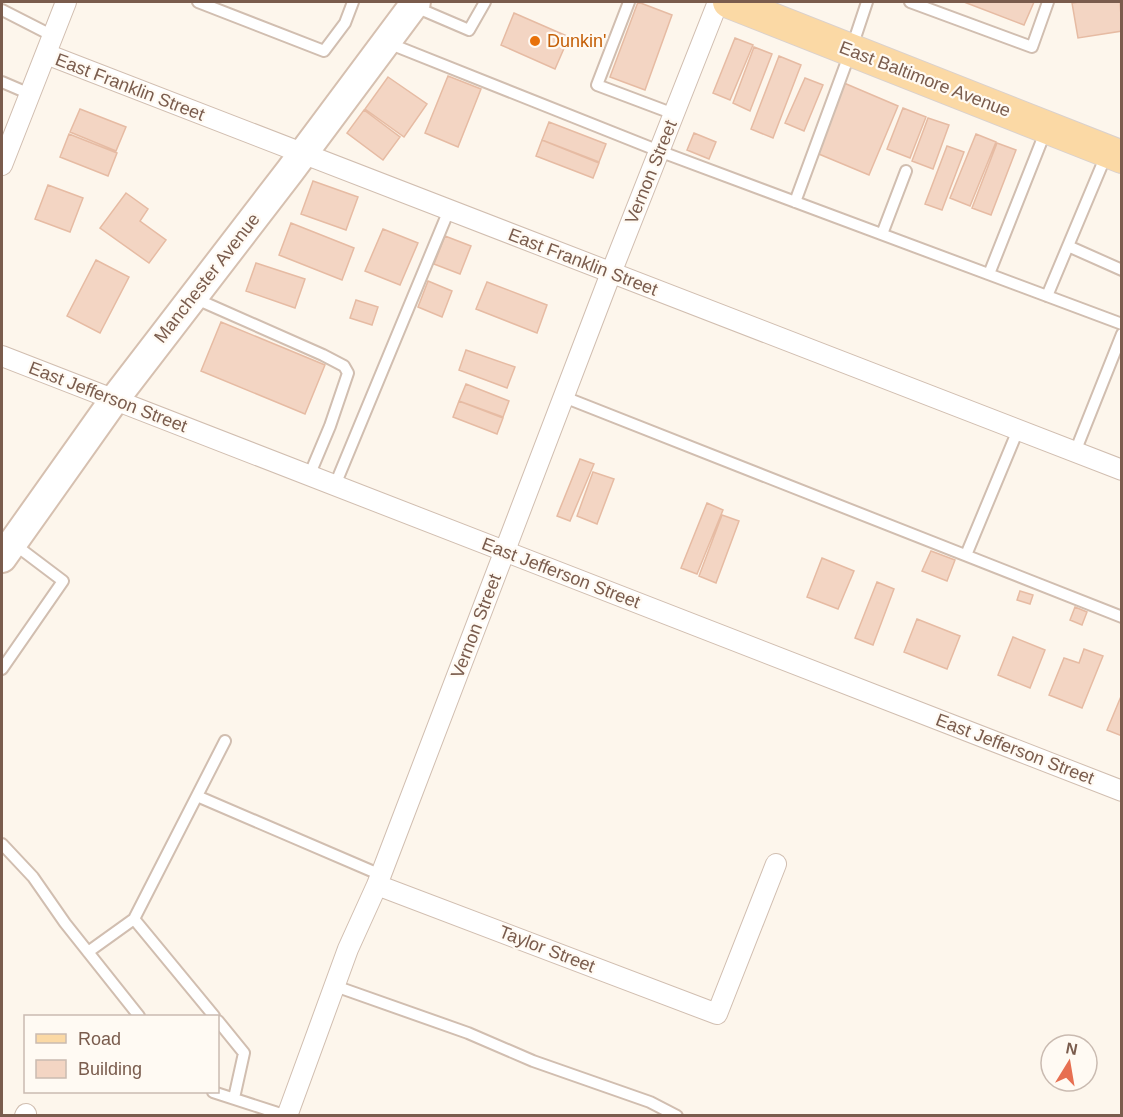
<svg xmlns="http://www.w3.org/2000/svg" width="1123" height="1117" font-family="Helvetica,sans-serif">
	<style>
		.building { fill: #f3d5c3; stroke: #e6bba3; stroke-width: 1.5 }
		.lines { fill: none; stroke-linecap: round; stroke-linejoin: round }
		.lane-casing { stroke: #d1beb0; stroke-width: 14 }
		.street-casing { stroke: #d1beb0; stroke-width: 22 }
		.secondary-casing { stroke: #d6c0b0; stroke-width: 32 }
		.primary-casing { stroke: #dad1cd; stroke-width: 34 }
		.lane { stroke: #fff; stroke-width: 10 }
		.street { stroke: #fff; stroke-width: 20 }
		.secondary { stroke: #fff; stroke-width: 28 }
		.primary { stroke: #fbd9a5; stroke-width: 32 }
		.food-dot { fill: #e8710a; stroke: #fffaf3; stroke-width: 2 }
		.labels { text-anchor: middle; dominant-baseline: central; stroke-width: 4.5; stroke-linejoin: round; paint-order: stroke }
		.food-label { font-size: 18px; fill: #c56008; stroke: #fffaf3; text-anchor: start }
		.street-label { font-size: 18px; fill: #7a5c4d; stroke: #fffaf3 }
	</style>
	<rect width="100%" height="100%" fill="#fdf6ec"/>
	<path class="building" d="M638,2L672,15L645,90L610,77Z
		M964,2H1034L1024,25Z
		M1079,2H1120L1122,31L1078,38L1072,3Z
		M514,13L569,37L555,69L501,45Z
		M735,38L753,45L730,100L713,93Z
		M754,47L772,54L750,111L733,103Z
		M779,56L801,65L773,138L751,129Z
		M448,76L481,89L458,147L425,133Z
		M388,77L427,104L404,137L365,109Z
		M805,78L823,85L804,131L785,123Z
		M844,83L898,106L869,175L814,152Z
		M903,108L926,117L910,158L887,149Z
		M80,109L126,127L116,151L70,132Z
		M364,110L400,137L383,160L347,133Z
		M928,118L949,125L933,169L912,161Z
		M549,122L606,144L599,162L542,140Z
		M694,133L716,142L709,159L687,150Z
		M69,134L117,153L108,176L60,157Z
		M976,134L996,142L970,206L950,198Z
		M542,140L599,163L593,178L536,156Z
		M997,143L1016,150L991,215L972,208Z
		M947,146L964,152L942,210L925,204Z
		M313,181L358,197L346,230L301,214Z
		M48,185L83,198L70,232L35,219Z
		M126,193L148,209L140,221L166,240L149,263L100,228Z
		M291,223L354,248L342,280L279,255Z
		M383,229L418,243L400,285L365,271Z
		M445,236L471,246L460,274L434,264Z
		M96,260L129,277L100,333L67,316Z
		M256,263L305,279L295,308L246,291Z
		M428,281L452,291L442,317L418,307Z
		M487,282L547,305L537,333L476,309Z
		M356,300L378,307L372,325L350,318Z
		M221,322L325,365L305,414L201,371Z
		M466,350L515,367L507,388L459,370Z
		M466,384L509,401L503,417L459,401Z
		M459,401L503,418L497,434L453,417Z
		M580,459L594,464L570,521L557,516Z
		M593,472L614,479L597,524L577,516Z
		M707,503L723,510L697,574L681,568Z
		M722,515L739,521L716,583L699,576Z
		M931,551L955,560L947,581L922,571Z
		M822,558L854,571L838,609L807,597Z
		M877,582L894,589L873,645L855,638Z
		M1020,591L1033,595L1030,604L1017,600Z
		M1075,607L1087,612L1082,625L1070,620Z
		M917,619L960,636L947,669L904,652Z
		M1013,637L1045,650L1030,688L998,675Z
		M1084,649L1103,656L1082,708L1049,695L1064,658L1079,663Z
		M1122,694V736L1107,730Z"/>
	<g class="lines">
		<g class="lane-casing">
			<path id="lane" d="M198,2L324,51L345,23L353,2
				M629,2L597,85L674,114
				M910,2L1032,47L1048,2
				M413,6L469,30L485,2
				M2,10L53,36
				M388,43L659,151L1122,324
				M2,82L30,94
				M795,202L851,50L867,2
				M882,234L906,171
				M1068,246L1122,270
				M989,274L1046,130
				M1047,296L1107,153
				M194,298L323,355L344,366L348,373L330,426L309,476
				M564,397L1122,617
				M1075,452L1122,334
				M335,485L449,210
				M966,555L1018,430
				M2,669L63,581L14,544
				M197,796L381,875
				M2,844L33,877L65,923L139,1016
				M88,952L134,919
				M335,986L468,1033L533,1061L650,1102L677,1116
				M214,1016L134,919L225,741
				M218,1021L244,1053L234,1098
				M213,1092L287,1116"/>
		</g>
		<g class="street-casing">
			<path id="street" d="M46,54L1122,470
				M2,165L66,2
				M2,356L1122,791
				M377,885L717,1014L776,864
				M25,1116L26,1114
				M287,1116L348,949L377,885L611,273L718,2"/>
		</g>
		<g class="secondary-casing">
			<path id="secondary" d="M2,558L114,400L290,171L416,2"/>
		</g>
		<g class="primary-casing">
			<path id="primary" d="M729,2L1122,157"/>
		</g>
		<use href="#lane" class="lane"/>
		<use href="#street" class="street"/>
		<use href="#secondary" class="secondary"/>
		<use href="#primary" class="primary"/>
	</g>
	<circle class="food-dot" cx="535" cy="41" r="6"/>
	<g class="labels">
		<g class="food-label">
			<text x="547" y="41">Dunkin'</text>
		</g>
		<g class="street-label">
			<text transform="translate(925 79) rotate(21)">East Baltimore Avenue</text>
			<text transform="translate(130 87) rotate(21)">East Franklin Street</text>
			<text transform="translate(651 172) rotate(-68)">Vernon Street</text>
			<text transform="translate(583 262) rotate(21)">East Franklin Street</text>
			<text transform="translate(207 278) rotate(-52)">Manchester Avenue</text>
			<text transform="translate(108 397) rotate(21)">East Jefferson Street</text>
			<text transform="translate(561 573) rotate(21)">East Jefferson Street</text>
			<text transform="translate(476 626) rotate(-69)">Vernon Street</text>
			<text transform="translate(1015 749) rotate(21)">East Jefferson Street</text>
			<text transform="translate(547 949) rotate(21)">Taylor Street</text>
		</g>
	</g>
	<rect width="1123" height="1117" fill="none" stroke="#7a5c4d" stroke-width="6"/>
	<rect x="24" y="1015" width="195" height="78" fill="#fffaf3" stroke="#cabbb1" stroke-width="1.5"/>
	<rect x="36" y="1034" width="30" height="9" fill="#fbd9a5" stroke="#cabbb1" stroke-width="1.5"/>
	<text x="78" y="1045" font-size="18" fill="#7a5c4d">Road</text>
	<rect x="36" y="1060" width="30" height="18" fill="#f3d5c3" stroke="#cabbb1" stroke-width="1.5"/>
	<text x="78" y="1075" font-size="18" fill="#7a5c4d">Building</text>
	<g transform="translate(1069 1063) rotate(11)"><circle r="28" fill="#fffaf3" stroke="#cabbb1" stroke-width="1.5"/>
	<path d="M0-4.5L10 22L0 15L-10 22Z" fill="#e76f51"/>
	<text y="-9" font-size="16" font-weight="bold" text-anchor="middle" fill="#7a5c4d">N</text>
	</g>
</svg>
